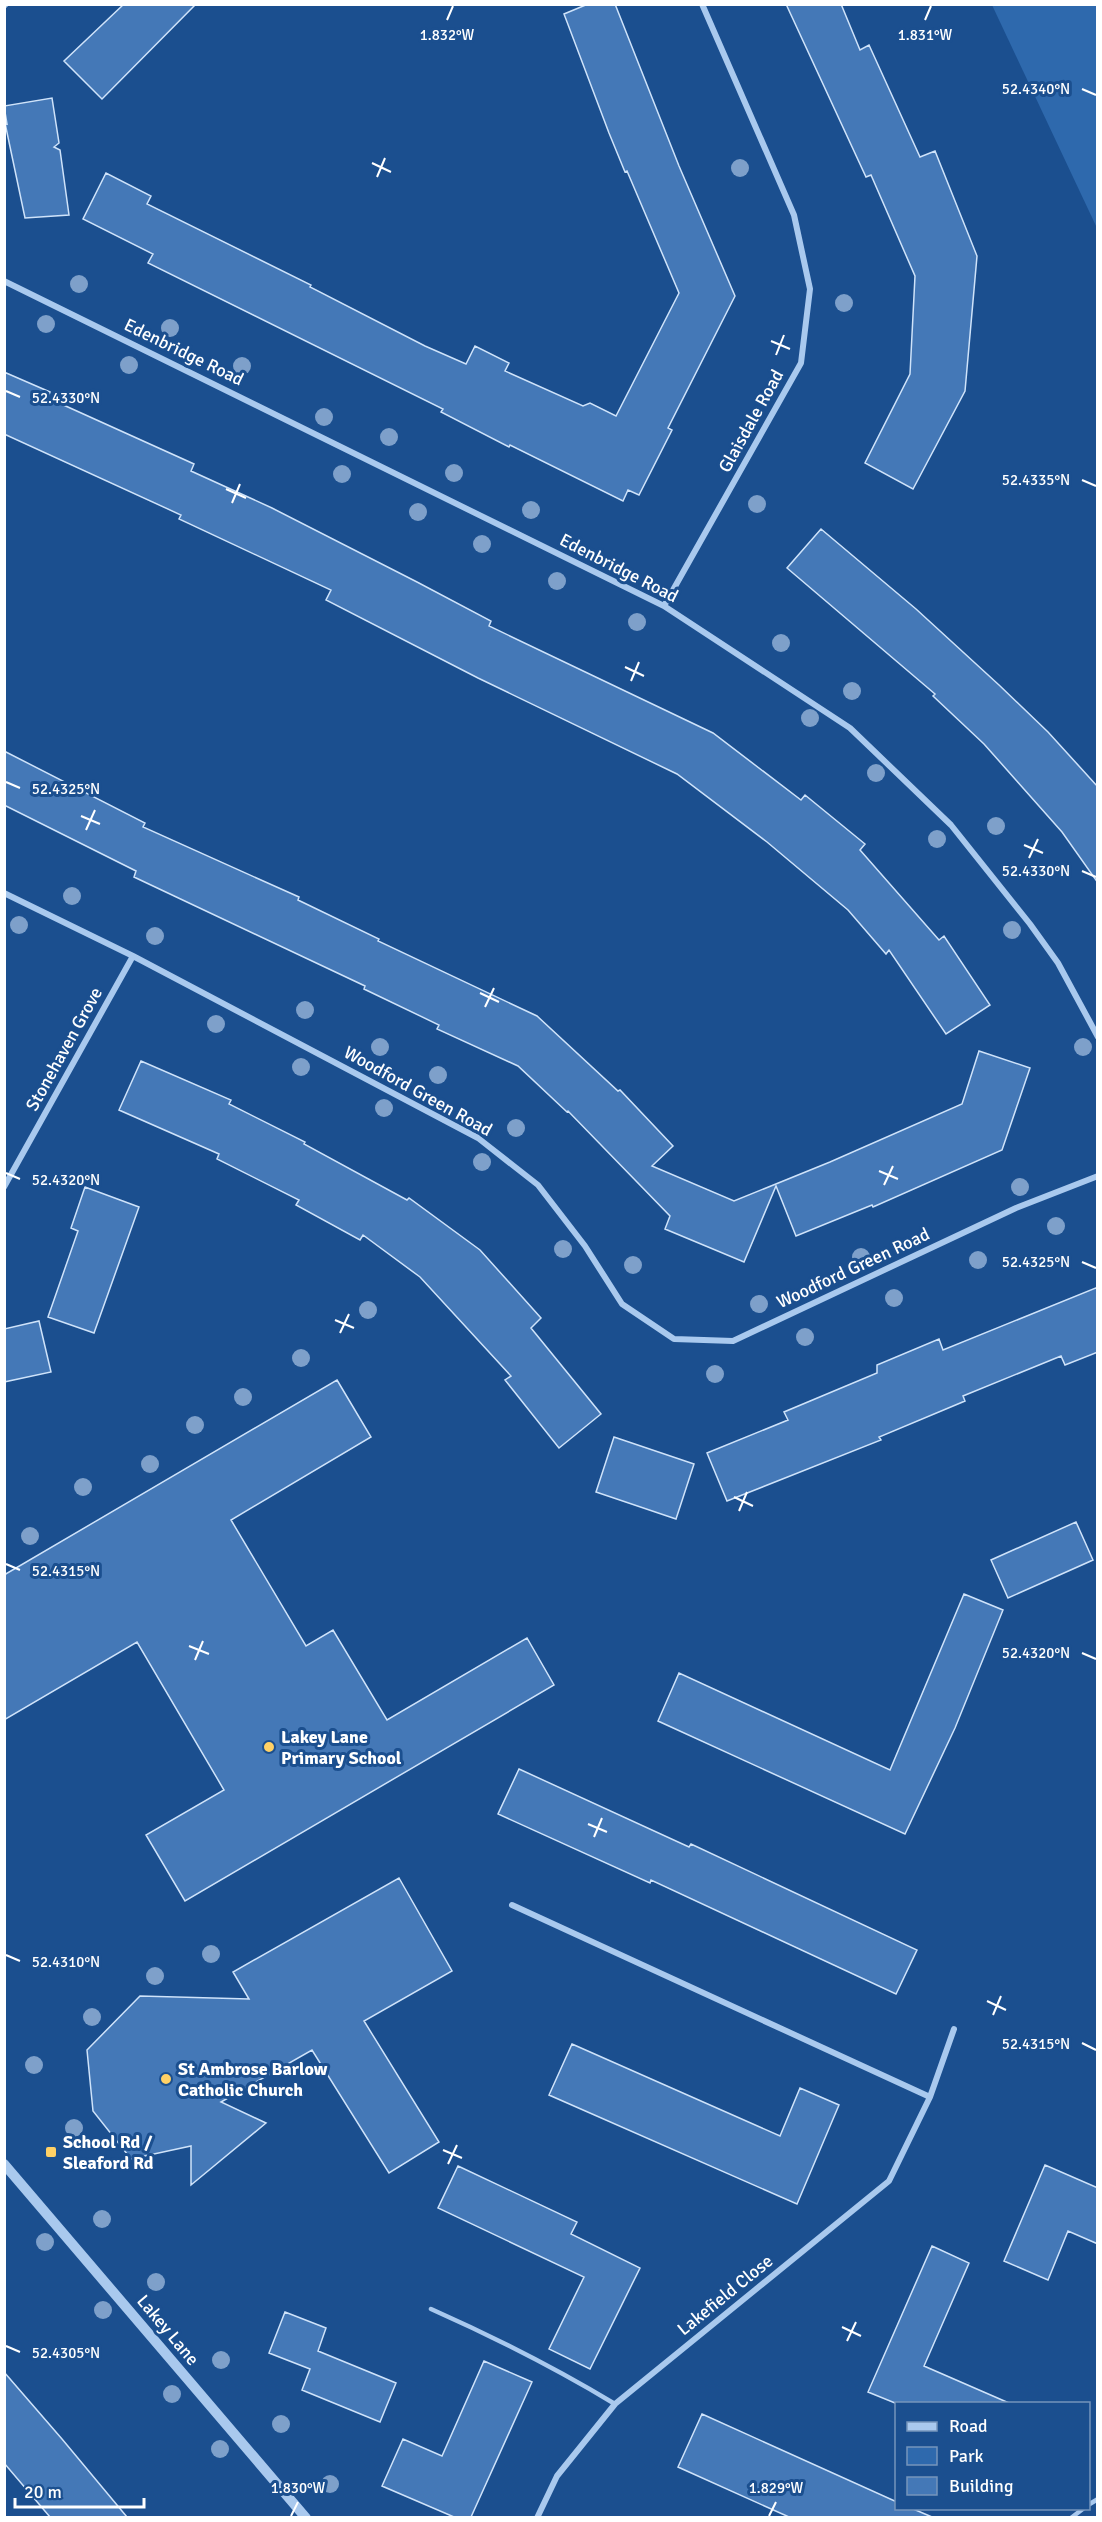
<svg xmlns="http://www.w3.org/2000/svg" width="1102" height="2522" font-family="Signika,sans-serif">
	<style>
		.green { fill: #2e69ad }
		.building { fill: #4478b7; stroke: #cfe3fa; stroke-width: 1.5 }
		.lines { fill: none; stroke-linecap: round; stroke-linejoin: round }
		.service { stroke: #a9c9ee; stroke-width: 4.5 }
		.minor { stroke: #a9c9ee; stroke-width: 6 }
		.tertiary { stroke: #a9c9ee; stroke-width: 10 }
		.tree { fill: #7ea0ca }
		.ticks { fill: none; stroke: #fff; stroke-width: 2 }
		.poi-dot { fill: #ffd166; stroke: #1b4f8f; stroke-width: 2 }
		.labels { text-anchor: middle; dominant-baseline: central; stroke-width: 6; stroke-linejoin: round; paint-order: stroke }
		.street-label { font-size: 18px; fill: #fff; stroke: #1b4f8f }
		.poi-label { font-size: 18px; font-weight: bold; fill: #fff; stroke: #1b4f8f; text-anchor: start }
		.ticks-label { font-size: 15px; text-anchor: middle; fill: #fff; stroke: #1b4f8f; stroke-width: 6; stroke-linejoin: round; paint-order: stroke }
	</style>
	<rect width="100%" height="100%" fill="#1b4f8f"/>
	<path class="green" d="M992,5H1097V228Z"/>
	<path class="building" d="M124,4H196L102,99L64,61Z
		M588,4H615L679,166L735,296L668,428L672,430L639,495L628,490L623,501L510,445L509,447L441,412L443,409L148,263L153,254L83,219L106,173L151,196L147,204L311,285L310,287L425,346L466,364L475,346L509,363L505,371L583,406L590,403L616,416L679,293L627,171L625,172L609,133L564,14Z
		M786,4H841L860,50L869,45L920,157L935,151L977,256L965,391L913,489L865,463L910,374L915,276L871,175L866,177Z
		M52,98L59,143L54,147L60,150L69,215L25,218L5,123L7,124L4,106Z
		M4,372L50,392L48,398L194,464L191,471L272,508L417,582L491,621L489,626L713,733L801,800L805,795L865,844L860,850L939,940L944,936L990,1005L946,1034L889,950L886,954L848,910L767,842L677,774L478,678L326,600L331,590L179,519L181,515L4,434Z
		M821,529L916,609L999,685L1048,732L1098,787V883L1062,832L984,744L933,696L935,694L787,568Z
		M4,751L145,823L143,827L299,897L298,900L379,939L378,941L537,1016L618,1091L620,1090L673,1146L652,1166L734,1201L830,1162L962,1104L979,1051L1030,1068L1002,1150L873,1207L872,1205L796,1236L776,1186L744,1262L665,1229L670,1216L568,1111L567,1112L518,1066L437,1029L439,1025L364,989L365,986L134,877L136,871L4,805Z
		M141,1061L231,1100L229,1104L305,1142L304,1144L407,1200L409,1198L480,1250L541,1318L531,1328L601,1414L559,1448L505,1380L511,1376L420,1277L363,1235L360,1240L296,1205L299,1200L217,1159L219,1154L119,1110Z
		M85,1187L139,1207L94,1333L48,1317L78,1231L71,1228Z
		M1098,1287V1352L1065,1365L1061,1356L963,1396L965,1401L879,1437L881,1440L727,1501L707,1453L788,1420L784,1412L877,1373V1365L939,1339L943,1350Z
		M39,1321L51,1372L4,1382V1329Z
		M337,1380L371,1437L231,1520L306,1646L333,1630L387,1720L527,1638L554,1685L185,1901L146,1835L224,1790L137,1642L4,1720V1575Z
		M614,1437L694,1464L676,1519L596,1492Z
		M1076,1522L1093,1560L1008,1598L991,1560Z
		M964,1594L1003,1610L955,1728L905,1834L658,1721L679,1673L890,1770Z
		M519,1769L689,1847L691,1844L917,1950L896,1994L651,1880L650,1883L498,1814Z
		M399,1878L452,1971L364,2021L439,2142L389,2173L312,2050L221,2102L266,2123L191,2185V2146L131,2159L93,2111L87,2050L140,1996L249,1999L233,1972Z
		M572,2044L780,2136L800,2088L839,2105L797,2204L549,2095Z
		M1045,2165L1098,2188V2244L1068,2231L1048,2280L1004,2261Z
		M458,2166L577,2222L571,2234L640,2268L590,2369L549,2349L584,2277L438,2208Z
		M932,2246L969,2263L924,2366L1009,2403H895L868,2392Z
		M285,2312L326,2328L318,2351L396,2383L380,2422L302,2390L310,2369L269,2353Z
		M484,2361L532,2382L471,2517H454L382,2486L403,2439L442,2456Z
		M4,2372L62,2439L127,2517H50L4,2463Z
		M702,2414L897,2502V2508H911L932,2517H789L678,2467Z"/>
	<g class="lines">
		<path class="service" d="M431,2309C494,2337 555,2368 615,2404
			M1088,2505L1098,2499
			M1071,2518L1084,2508"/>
		<path class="minor" d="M4,6L6,4
			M4,281L664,606L850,728L951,825L1030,924L1058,963L1098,1037
			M664,606L801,363L810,289L794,215L702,4
			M4,893L133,956L478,1138L538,1185L585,1246L622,1304L674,1339L733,1341L1016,1208L1098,1176
			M4,1187L133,956
			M512,1905L930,2097
			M537,2518L557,2476L615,2404L889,2181L930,2097L954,2029"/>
		<path class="tertiary" d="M4,2164L306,2518"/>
	</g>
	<g class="tree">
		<circle cx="740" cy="168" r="9"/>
		<circle cx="79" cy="284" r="9"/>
		<circle cx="844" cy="303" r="9"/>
		<circle cx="46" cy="324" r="9"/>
		<circle cx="170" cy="328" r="9"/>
		<circle cx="129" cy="365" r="9"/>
		<circle cx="242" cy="366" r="9"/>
		<circle cx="324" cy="417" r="9"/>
		<circle cx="389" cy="437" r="9"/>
		<circle cx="454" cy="473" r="9"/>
		<circle cx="342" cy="474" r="9"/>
		<circle cx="757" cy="504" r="9"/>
		<circle cx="531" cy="510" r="9"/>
		<circle cx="418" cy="512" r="9"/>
		<circle cx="482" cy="544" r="9"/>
		<circle cx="557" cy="581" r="9"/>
		<circle cx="637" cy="622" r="9"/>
		<circle cx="781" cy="643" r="9"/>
		<circle cx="852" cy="691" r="9"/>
		<circle cx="810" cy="718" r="9"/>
		<circle cx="876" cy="773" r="9"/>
		<circle cx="996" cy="826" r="9"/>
		<circle cx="937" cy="839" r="9"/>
		<circle cx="72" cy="896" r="9"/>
		<circle cx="19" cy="925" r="9"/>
		<circle cx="1012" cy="930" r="9"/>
		<circle cx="155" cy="936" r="9"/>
		<circle cx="305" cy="1010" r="9"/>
		<circle cx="216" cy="1024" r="9"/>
		<circle cx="380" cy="1047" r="9"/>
		<circle cx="1083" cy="1047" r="9"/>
		<circle cx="301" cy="1067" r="9"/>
		<circle cx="438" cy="1075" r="9"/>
		<circle cx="384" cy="1108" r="9"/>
		<circle cx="516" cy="1128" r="9"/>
		<circle cx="482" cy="1162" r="9"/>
		<circle cx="1020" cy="1187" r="9"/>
		<circle cx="1056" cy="1226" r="9"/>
		<circle cx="563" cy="1249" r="9"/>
		<circle cx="861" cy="1257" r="9"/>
		<circle cx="978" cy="1260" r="9"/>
		<circle cx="633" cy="1265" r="9"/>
		<circle cx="894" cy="1298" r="9"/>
		<circle cx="759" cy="1304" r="9"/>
		<circle cx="368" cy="1310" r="9"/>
		<circle cx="805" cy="1337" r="9"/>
		<circle cx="301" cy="1358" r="9"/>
		<circle cx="715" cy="1374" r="9"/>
		<circle cx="243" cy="1397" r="9"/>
		<circle cx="195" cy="1425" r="9"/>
		<circle cx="150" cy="1464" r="9"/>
		<circle cx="83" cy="1487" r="9"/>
		<circle cx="30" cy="1536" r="9"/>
		<circle cx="211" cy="1954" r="9"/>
		<circle cx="155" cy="1976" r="9"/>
		<circle cx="92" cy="2017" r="9"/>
		<circle cx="34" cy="2065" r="9"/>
		<circle cx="74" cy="2128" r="9"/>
		<circle cx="102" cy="2219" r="9"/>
		<circle cx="45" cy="2242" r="9"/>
		<circle cx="156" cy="2282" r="9"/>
		<circle cx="103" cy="2310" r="9"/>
		<circle cx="221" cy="2360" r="9"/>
		<circle cx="172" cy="2394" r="9"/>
		<circle cx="281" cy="2424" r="9"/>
		<circle cx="220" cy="2449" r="9"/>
		<circle cx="330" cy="2484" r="9"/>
	</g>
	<path class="ticks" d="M447,20L453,6M925,20L931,6M1082,89L1096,95M372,163L391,172M377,177L385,158M771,341L790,349M776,355L784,335M6,391L20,397M1082,480L1096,486M226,489L246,498M232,503L240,484M625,667L644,676M631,681L639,662M6,782L20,788M81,816L100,824M86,830L95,810M1024,845L1043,853M1029,858L1038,839M1082,871L1096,877M480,993L499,1002M485,1007L494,988M879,1171L898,1179M6,1173L20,1179M884,1185L893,1166M1082,1262L1096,1268M335,1320L354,1328M340,1333L349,1314M734,1497L753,1506M739,1511L747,1492M6,1564L20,1570M189,1646L209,1654M1082,1653L1096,1659M195,1660L203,1641M588,1824L607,1832M594,1837L602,1818M6,1955L20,1961M987,2001L1006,2010M993,2015L1001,1996M1082,2043L1096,2050M443,2150L462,2158M448,2164L457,2145M842,2327L861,2336M847,2341L856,2322M6,2346L20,2352M291,2516L298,2502M769,2516L776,2502"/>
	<g class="poi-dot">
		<circle cx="269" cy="1747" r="6"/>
		<circle cx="166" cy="2079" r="6"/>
		<rect x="45" y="2146" width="12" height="12" rx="3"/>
	</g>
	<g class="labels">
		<g class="street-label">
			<text transform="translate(184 352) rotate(26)">Edenbridge Road</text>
			<text transform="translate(751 421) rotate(-61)">Glaisdale Road</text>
			<text transform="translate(619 568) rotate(27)">Edenbridge Road</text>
			<text transform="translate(64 1049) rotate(-61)">Stonehaven Grove</text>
			<text transform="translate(418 1091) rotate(29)">Woodford Green Road</text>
			<text transform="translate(853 1268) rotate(-25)">Woodford Green Road</text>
			<text transform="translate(725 2295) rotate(-39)">Lakefield Close</text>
			<text transform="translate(168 2330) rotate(50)">Lakey Lane</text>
		</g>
		<g class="poi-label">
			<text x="281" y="1737">Lakey Lane<tspan x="281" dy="21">Primary School</tspan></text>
			<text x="178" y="2069">St Ambrose Barlow<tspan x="178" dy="21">Catholic Church</tspan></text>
			<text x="63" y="2142">School Rd /<tspan x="63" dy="21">Sleaford Rd</tspan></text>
		</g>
	</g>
	<g class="ticks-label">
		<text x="447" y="40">1.832°W</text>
		<text x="925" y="40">1.831°W</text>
		<text x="1036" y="94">52.4340°N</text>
		<text x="66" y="403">52.4330°N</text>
		<text x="1036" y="485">52.4335°N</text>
		<text x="66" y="794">52.4325°N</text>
		<text x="1036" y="876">52.4330°N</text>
		<text x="66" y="1185">52.4320°N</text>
		<text x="1036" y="1267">52.4325°N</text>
		<text x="66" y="1576">52.4315°N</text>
		<text x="1036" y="1658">52.4320°N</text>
		<text x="66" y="1967">52.4310°N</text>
		<text x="1036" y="2049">52.4315°N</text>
		<text x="66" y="2358">52.4305°N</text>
		<text x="298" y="2493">1.830°W</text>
		<text x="776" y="2493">1.829°W</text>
	</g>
	<rect width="1102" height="2522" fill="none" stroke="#ffffff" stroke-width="12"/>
	<rect x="895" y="2402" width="195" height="108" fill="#1b4f8f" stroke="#7695bc" stroke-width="1.5"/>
	<rect x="907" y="2422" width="30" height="9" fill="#a9c9ee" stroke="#7695bc" stroke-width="1.5"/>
	<text x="949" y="2432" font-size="18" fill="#ffffff">Road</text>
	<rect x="907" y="2447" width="30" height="18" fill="#2e69ad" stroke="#7695bc" stroke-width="1.5"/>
	<text x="949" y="2462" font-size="18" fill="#ffffff">Park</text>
	<rect x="907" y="2477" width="30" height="18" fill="#4478b7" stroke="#7695bc" stroke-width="1.5"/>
	<text x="949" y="2492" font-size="18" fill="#ffffff">Building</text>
	<path d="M15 2498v9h129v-9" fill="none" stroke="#ffffff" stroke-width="3"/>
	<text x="24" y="2498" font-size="18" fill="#ffffff" stroke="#1b4f8f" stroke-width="4.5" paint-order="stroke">20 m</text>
</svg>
